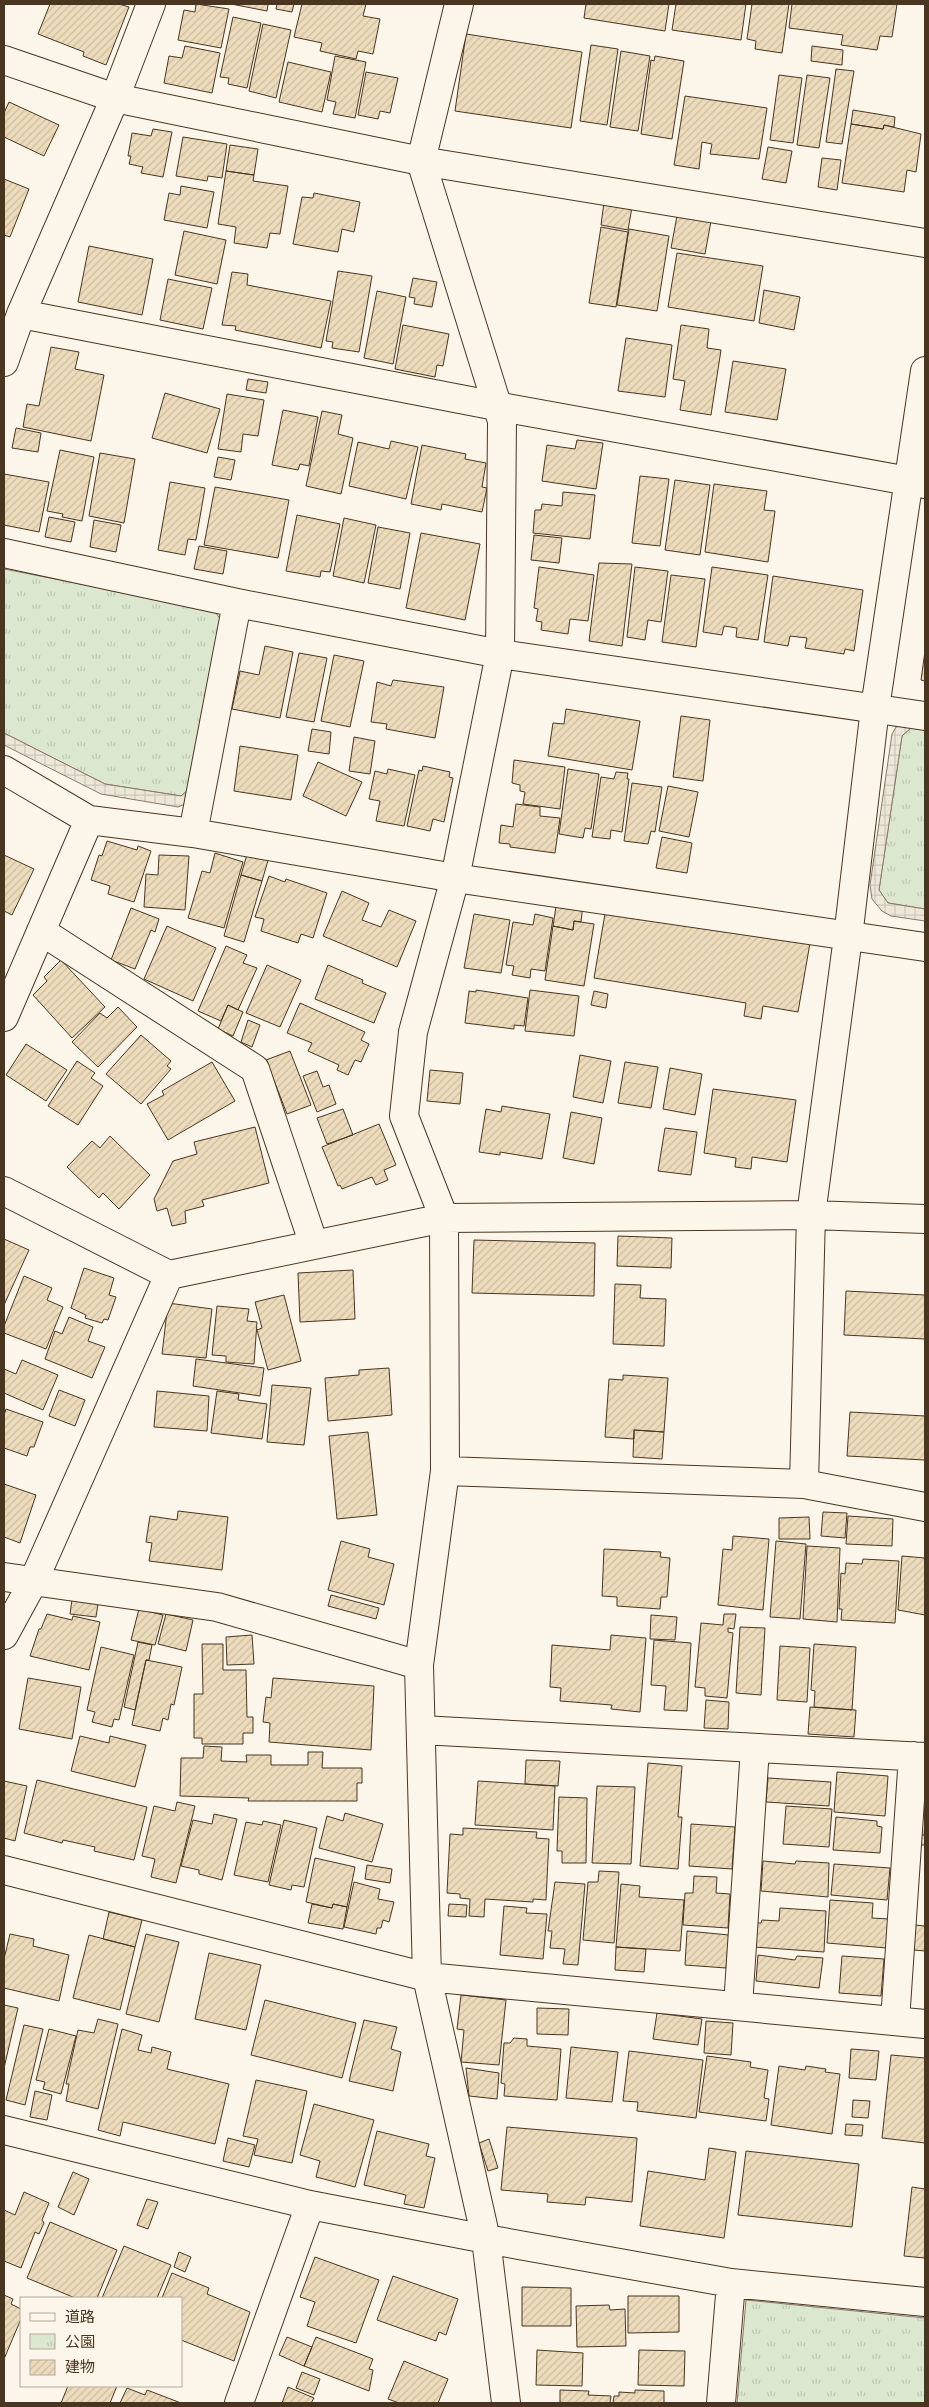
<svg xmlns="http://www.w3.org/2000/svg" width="929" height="2407" font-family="Mulish,'Noto Sans JP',sans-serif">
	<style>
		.park { fill: url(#park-tufts); stroke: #887966 }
		.plaza { fill: url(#plaza-grid); stroke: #887966 }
		.building { fill: url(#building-hatch); stroke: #4a3520 }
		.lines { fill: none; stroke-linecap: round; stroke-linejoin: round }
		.street-casing { stroke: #4a3520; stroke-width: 30 }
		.street { stroke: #fbf6e9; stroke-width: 28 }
	</style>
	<defs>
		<pattern id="park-tufts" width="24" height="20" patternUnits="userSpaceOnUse" patternTransform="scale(1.25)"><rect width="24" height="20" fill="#dce7d0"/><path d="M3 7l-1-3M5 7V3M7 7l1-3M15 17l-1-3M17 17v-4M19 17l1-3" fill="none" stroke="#bec7b2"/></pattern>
		<pattern id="plaza-grid" width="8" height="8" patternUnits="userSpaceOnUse" patternTransform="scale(1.25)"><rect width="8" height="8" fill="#ede7d9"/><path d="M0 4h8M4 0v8" fill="none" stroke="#cdc7ba"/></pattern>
		<pattern id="building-hatch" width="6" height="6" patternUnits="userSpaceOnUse" patternTransform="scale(1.25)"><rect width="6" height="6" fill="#ecdcbc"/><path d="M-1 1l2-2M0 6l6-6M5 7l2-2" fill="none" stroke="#ccbda1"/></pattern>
	</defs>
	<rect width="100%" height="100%" fill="#fbf6e9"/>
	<path class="park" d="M4,569L214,610L224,625L193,786L181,796L105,784L4,733Z
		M913,726L925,728V909L888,903L879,890L902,736Z
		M746,2300L925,2318V2403H737Z"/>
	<path class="plaza" d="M905,725L913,726L902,736L879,890L888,903L925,909V921L891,916L882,911L872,899L870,885L892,734L896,727Z
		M4,733L105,784L181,796L193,786L185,804L178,807L101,794L4,745Z"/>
	<path class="building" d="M50,4H119L129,7L106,65L83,56L84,52L38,34Z
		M196,4L229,9L221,48L178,40L184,10L195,12Z
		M231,4H268L267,11Z
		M277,4H294L292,12L276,9Z
		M302,4H366L363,16L380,19L373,54L358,51L356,59L320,51L322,43L294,37Z
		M586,4H669L665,31L584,18Z
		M676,4H746L741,40L672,30Z
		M752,4H789L782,53L755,49L756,41L747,39Z
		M792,4H897L892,37L880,36L877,50L841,45L843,35L789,28Z
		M233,17L261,23L247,88L228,84L229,78L220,77Z
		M263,24L291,30L276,98L249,91Z
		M466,34L582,52L571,128L455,111Z
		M591,45L618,49L607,125L580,121Z
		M185,46L220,53L212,93L164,83L169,56L182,58Z
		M812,46L843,50L842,65L811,61Z
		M621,51L650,56L638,131L610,127Z
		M335,56L366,62L355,118L333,114L336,102L327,100Z
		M655,56L684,61L672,139L641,134L651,60L654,61Z
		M288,62L331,72L322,112L279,102Z
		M836,69L854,71L842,144L826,142Z
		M366,72L398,78L390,113L380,111L378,119L358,115Z
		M779,75L802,78L793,143L770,140Z
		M807,75L830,78L819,148L797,145Z
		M685,96L767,108L759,159L710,154L712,144L702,142L699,169L674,165Z
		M9,102L59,125L44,156L4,137V113Z
		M853,110L895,117L894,127L884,125L883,129L851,124Z
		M851,124L883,129L884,125L921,134L916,172L907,170L904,192L842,183Z
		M153,129L172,132L163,177L141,173L143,167L129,164L131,156H128L132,133L151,136Z
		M183,137L227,144L222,178L208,176L207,181L176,176Z
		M230,145L258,149L254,175L226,171Z
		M768,147L792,151L786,183L762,179Z
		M822,158L841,160L837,190L818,187Z
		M226,171L254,175L253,181L288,186L280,234L270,233L267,248L234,243L236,227L218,224Z
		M4,179L29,189L10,237L4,235Z
		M181,186L214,192L207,228L164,220L169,193L180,195Z
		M314,193L360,202L354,232L342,229L338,252L293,244L302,197L313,198Z
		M604,202L632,207L628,230L601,225Z
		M677,216L711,221L705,254L671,248Z
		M601,227L628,232L616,307L589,303Z
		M629,229L669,236L657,311L617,305Z
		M184,231L226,240L217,284L175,275Z
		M89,246L153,259L142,315L78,302Z
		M677,253L763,266L754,321L668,307Z
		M338,271L372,276L359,352L332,348L333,342L326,341Z
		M232,272L248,274L247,285L331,301L321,348L235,330L236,326L222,325Z
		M413,278L437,282L432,307L414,304L415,298L409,297Z
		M168,279L212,288L203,329L160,320Z
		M764,290L800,297L794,330L759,323Z
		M377,291L406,297L393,364L364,358Z
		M403,325L449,334L443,366L437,365L435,377L395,369Z
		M681,325L709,329L707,348L721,350L711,415L680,410L685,381L673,379Z
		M626,338L672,345L665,397L618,391Z
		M51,347L79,352L75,369L104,375L91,441L23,427L27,404L39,406Z
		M733,361L786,369L777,420L725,412Z
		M248,379L268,382L266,393L246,390Z
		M165,393L220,409L207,453L152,438Z
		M227,394L264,400L258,436L243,434L241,452L218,449Z
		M283,410L318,417L309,466L300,464L298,470L272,465Z
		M322,411L342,415L338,434L353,438L341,494L306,486Z
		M16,428L41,433L38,452L12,448Z
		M577,440L603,443L596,489L542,481L547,445L575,449Z
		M391,441L418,447L406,499L349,486L358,442L389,449Z
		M422,445L466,454L465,459L486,463L482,487L487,488L482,512L442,504L441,510L411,504Z
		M60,450L94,457L82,521L62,517L63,514L47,511Z
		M100,453L135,459L124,523L89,516Z
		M218,457L235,460L231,480L214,477Z
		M4,474L49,482L39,532L4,525Z
		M640,476L669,479L660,546L632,543Z
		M675,480L710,485L700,555L665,550Z
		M170,482L205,488L196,540L188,539L185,555L158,550Z
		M714,484L767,491L764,510L775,511L768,562L705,552Z
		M215,487L289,500L278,558L204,545Z
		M563,492L595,495L590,539L533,533L535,510H541L542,504L562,506Z
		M297,515L340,524L330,572L321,571L320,577L286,571Z
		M49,517L75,522L71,542L45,537Z
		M344,518L376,525L364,583L333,576Z
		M94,520L121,525L116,552L90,547Z
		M378,527L410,533L400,589L368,583Z
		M421,533L480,544L465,620L406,608Z
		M534,535L562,538L559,563L531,560Z
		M199,546L227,551L223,574L194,569Z
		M599,563L632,564L622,646L589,641Z
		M539,567L594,575L588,621L570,619L568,634L541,630L542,622L536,621L538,609L534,608Z
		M635,567L668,571L661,622L648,620L645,640L627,637Z
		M712,567L768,575L758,640L736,637L737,628L724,626L722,635L703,632Z
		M671,575L705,579L696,647L662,642Z
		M773,576L863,590L854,651L845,649L844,654L805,648L807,638L790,636L788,646L764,642Z
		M265,646L293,652L280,718L232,709L240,671L259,675Z
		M925,651V681L921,680Z
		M299,653L327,658L314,722L286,717Z
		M334,655L364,661L350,727L321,721Z
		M393,680L444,687L435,738L386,729L387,724L371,722L377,682L391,686Z
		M566,709L640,721L632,770L548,756L553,723L564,724Z
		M681,716L710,720L703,781L673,777Z
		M312,729L331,732L329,754L308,751Z
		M354,737L375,741L370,774L349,771Z
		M240,746L298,755L291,800L234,791Z
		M514,760L565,767L560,809L523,804L525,792L520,791V785L512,783Z
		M318,762L362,782L346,816L303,796Z
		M423,766L450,772L449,777L453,778L444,822L433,819L430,831L407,826L419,770L422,771Z
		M388,769L415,775L404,826L376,821L380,801L369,799L375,771L387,774Z
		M568,769L599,774L591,829L585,828L583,838L559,834Z
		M616,772L628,773L627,779H629L622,832L611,830L610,839L592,837L601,777L614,779Z
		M632,783L662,787L655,832L651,831L648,844L624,841Z
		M668,786L698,792L689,837L659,831Z
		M516,804L540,807V816L560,818L555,853L510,847V844L499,843L501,825L513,827Z
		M662,837L692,843L687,873L656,868Z
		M107,841L137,850L138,846L151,851L134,902L108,894L110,886L91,880L99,855L102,856Z
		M248,851L269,857L262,881L241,875Z
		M215,853L243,862L224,928L188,918L202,871L210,873Z
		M4,855L34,869L12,915L4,911Z
		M159,855L189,856L185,910L144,907L146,874L158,875Z
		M241,875L262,881L244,942L224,936Z
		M269,876L285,882L286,879L327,893L313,938L301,934L298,943L261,931L264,919L255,917Z
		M342,891L369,903L362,920L381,927L389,910L416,921L397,967L323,936Z
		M557,900L583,904L581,922L574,921L573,930L553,926Z
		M131,908L159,919L155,932L151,930L135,969L111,960Z
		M606,908L810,943L798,1012L763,1006L761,1019L744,1016L746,1003L594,978Z
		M474,914L510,920L501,973L464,968Z
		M535,914L553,918L545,971L531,969L530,978L512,975L514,966L506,965L513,922L533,925Z
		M574,921L594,924L584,986L545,980L553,926L573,930Z
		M167,926L216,948L193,1001L144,979Z
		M226,946L247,955L243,963L257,968L238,1010L228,1005L221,1021L198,1011Z
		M61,960L105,1007L72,1038L33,995L47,981L44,977Z
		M267,965L301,980L280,1027L246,1013Z
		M328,965L363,980L362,983L386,993L374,1023L315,999Z
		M476,990L528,998L524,1026L514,1025V1029L465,1023L469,991L476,992Z
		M530,990L579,996L574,1036L525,1031Z
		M594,991L608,994L606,1008L591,1005Z
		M300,1003L365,1032L361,1040L369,1044L361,1062L355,1060L348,1075L337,1070L339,1065L308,1051L312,1043L287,1033Z
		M228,1005L243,1012L233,1036L218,1029Z
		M118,1007L137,1027L98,1067L72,1042L100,1013L107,1018Z
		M248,1020L260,1025L252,1047L241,1042Z
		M141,1035L171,1061L167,1066L171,1069L141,1104L106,1074Z
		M26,1044L67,1070L46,1101L6,1075Z
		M290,1051L311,1105L287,1114L266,1060Z
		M580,1055L611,1061L603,1103L573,1097Z
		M77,1061L95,1073L91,1078L103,1086L78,1125L48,1106Z
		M212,1062L235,1101L168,1140L147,1104L164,1095L162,1091Z
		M625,1062L658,1067L651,1108L618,1103Z
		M670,1068L702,1074L695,1115L663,1109Z
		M430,1070L463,1073L460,1104L427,1101Z
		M317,1071L323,1087L329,1085L336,1104L317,1112L303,1076Z
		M713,1089L796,1100L787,1162L752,1157L751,1169L735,1167L736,1158L704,1153Z
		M502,1106L550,1114L542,1159L500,1152V1155L479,1152L486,1109L501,1112Z
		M343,1109L353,1135L327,1144L317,1118Z
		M571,1112L602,1118L594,1164L563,1158Z
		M379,1124L396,1165L384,1170L388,1180L376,1185L372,1177L342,1189L340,1185L338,1186L322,1147Z
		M255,1127L269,1183L202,1200L204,1206L185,1211L186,1223L172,1226L167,1208L157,1211L154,1199L173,1161L197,1154L194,1142Z
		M665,1128L697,1132L691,1175L658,1171Z
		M110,1136L150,1175L119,1209L103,1193L99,1198L67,1167L92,1141L100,1148Z
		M618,1236L672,1238L671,1268L617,1266Z
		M4,1239L29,1250L4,1305Z
		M474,1240L595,1243L594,1296L472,1293Z
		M84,1268L114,1278L109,1295L116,1297L108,1320L104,1319L102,1323L85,1318L86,1315L71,1308Z
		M353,1270L355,1319L300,1322L298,1273Z
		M24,1276L52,1288L47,1300L63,1307L46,1349L4,1333V1326Z
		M615,1284L641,1285L640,1298L666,1299L664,1346L613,1344Z
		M846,1291L925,1295V1339L844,1335Z
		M284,1295L301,1361L268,1370L257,1330L262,1328L255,1302Z
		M168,1303L212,1309L206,1358L162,1354Z
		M217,1306L249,1309L247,1321L257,1322L254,1364L226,1362V1356L212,1355Z
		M69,1317L93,1327L88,1341L105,1347L92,1378L45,1359L55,1331L62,1334Z
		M196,1359L264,1368L260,1396L193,1386Z
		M22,1360L58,1375L43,1410L4,1393V1369L16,1374Z
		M389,1368L392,1415L328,1421L325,1378L359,1375V1370Z
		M623,1375L668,1378L664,1432L634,1430V1439L605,1437L609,1379L623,1380Z
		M272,1385L311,1388L304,1445L267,1442Z
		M59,1390L85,1400L75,1426L49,1416Z
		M157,1391L209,1396L207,1431L154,1427Z
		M217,1391L239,1394L238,1400L267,1404L262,1439L211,1433Z
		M6,1409L43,1422L34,1447H30L27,1456L4,1448V1415Z
		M850,1412L925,1416V1460L847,1456Z
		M634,1430L664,1432L662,1459L633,1457Z
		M368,1432L377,1515L337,1519L329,1436Z
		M4,1484L36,1495L20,1543L4,1537Z
		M178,1511L228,1517L222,1570L149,1561L152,1543L146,1542L150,1516L177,1520Z
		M823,1512L847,1513L845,1538L821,1536Z
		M848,1516L893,1519L892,1546L846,1544Z
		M809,1517L810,1539H779V1518Z
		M733,1536L769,1539L763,1610L718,1605L723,1549L732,1550Z
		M341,1541L370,1549L368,1557L394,1564L384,1605L328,1590Z
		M776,1541L806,1544L800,1619L770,1617Z
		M807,1546L840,1548L837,1622L803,1619Z
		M604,1549L661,1552L660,1557L670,1558L667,1597H661L660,1609L617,1606V1597L602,1596Z
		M902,1556L925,1558V1615L898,1610Z
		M863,1559L899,1561L895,1623L841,1620L842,1609H839L841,1573L845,1574L846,1563L862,1564Z
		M331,1595L379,1608L376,1619L328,1606Z
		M72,1600L98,1604L96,1617L70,1614Z
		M139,1609L163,1615L155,1645L131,1640Z
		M47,1614L72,1620L73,1616L100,1622L89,1670L30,1656L39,1629H41Z
		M166,1614L193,1620L186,1651L158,1644Z
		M724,1614H736L734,1629L728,1628V1632L733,1633L727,1698L705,1696V1688L695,1687L701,1623L723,1625Z
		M651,1615L677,1617L675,1640L650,1639Z
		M740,1627L765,1628L761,1695L736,1693Z
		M252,1635L254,1664L227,1665L226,1637Z
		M611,1635L646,1638L640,1712L611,1709L612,1705L560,1701L561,1688L550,1687L552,1645L610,1650Z
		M654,1640L691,1643L687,1711L664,1710L666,1686L651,1685Z
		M138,1642L152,1645L149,1660H146L135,1710L124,1707Z
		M202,1644H223V1670H246L247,1717H253V1733H243V1744H202V1738H194V1694H203Z
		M814,1644L856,1647L852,1710L814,1707L815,1691L811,1690Z
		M780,1646L810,1648L807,1702L777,1700Z
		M101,1647L134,1655L119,1720L114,1719L112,1727L92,1722L95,1712L87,1710Z
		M146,1660L182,1667L174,1705L171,1704L168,1720L163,1718L160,1731L132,1725Z
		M28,1678L81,1687L72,1739L19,1729Z
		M273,1678L374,1686L371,1750L269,1742L270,1723L263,1722L266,1697L271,1698Z
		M706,1700L729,1702L728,1729L704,1728Z
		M810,1707L856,1710L854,1737L808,1734Z
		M80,1736L109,1743L110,1736L146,1745L135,1787L71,1771Z
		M204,1746L222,1747L221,1761L247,1762L246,1755H271V1765H308V1752H323L322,1768H362V1783H357V1801H248L249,1798L180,1796L181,1758H203Z
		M526,1760L560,1761L558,1786L525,1784Z
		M648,1763L682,1766L678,1817H682L678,1869L640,1866Z
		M837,1772L888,1776L885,1816L834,1812Z
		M768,1778L831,1782L829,1806L766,1802Z
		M37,1780L147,1807L134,1860L94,1851L95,1847L63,1840L62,1843L24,1833Z
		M4,1781L27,1786L15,1841L4,1838Z
		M478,1781L555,1786L553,1830L475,1825Z
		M597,1786L635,1787L631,1864L592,1863Z
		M559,1797L587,1798L586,1863H562V1851H557Z
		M177,1802L195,1806L176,1883L151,1877L155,1859L142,1856L154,1806L175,1811Z
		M786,1806L832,1809L829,1847L783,1844Z
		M345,1813L383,1824L372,1862L319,1848L327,1816L343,1821Z
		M214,1814L237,1819L222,1880L199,1874V1870L181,1866L193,1820L212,1824Z
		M836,1817L877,1821V1826L882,1827L880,1853L833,1850Z
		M925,1818V1845H921V1835H924Z
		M284,1820L317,1828L304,1887L292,1885L291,1890L269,1885Z
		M263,1821L281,1825L268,1882L234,1875L246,1822L262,1825Z
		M691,1824L735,1827L732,1869L689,1866Z
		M463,1828L537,1832L536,1838L549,1839L546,1900L533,1899V1902L485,1899L484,1917L469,1916L470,1899L460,1898V1894L447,1893L450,1834L463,1835Z
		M315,1858L355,1867L347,1907L333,1904L332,1908L306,1902Z
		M763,1861L795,1864L796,1861L829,1863L828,1897L761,1891Z
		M834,1864L890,1868L887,1900L831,1895Z
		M367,1865L392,1869L390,1883L365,1879Z
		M599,1871L619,1872L614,1943L583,1940L588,1882H598Z
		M694,1876L717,1877L716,1893L730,1894L728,1928L683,1925L685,1893H693Z
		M354,1882L380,1889L378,1899L394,1902L389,1922L383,1920L381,1928H377L376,1934L344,1927Z
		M555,1882L585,1884L578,1965L563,1964L565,1949L550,1948L552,1931H548Z
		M621,1884L640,1886L639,1897L684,1900L680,1951L616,1947Z
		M830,1900L873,1903L872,1918L889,1919L887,1948L827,1943Z
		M312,1904L332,1908L333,1904L347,1907L343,1929L308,1923Z
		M449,1904L467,1905L466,1917L448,1916Z
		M504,1906L527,1908L526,1913L547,1914L543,1959L500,1955Z
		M780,1908L826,1911L824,1952L754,1947L756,1923H761L762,1920L779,1921Z
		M109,1912L142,1920L135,1947L103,1939Z
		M915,1925L925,1926V1951L914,1950Z
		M687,1931L729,1935L726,1968L685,1965Z
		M10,1934L34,1939L33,1946L69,1955L59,2001L4,1988V1959Z
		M146,1934L179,1942L159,2022L126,2014Z
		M89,1935L135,1947L120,2010L73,1998Z
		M616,1947L646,1949L644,1972L615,1970Z
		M209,1953L261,1965L246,2030L195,2019Z
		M758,1955L795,1960L797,1956L823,1958L819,1988L756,1981Z
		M842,1956L884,1959L881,1996L839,1993Z
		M461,1995L506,2000L499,2065L461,2062L464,2030L457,2029Z
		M265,2000L356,2023L342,2078L251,2055Z
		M4,2005L18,2008L4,2068Z
		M537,2008L569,2009L568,2035L537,2034Z
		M657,2013L702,2019L698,2045L653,2039Z
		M98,2019L118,2024L98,2109L66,2101L69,2084H66L78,2030L94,2033Z
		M364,2020L397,2027L391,2049L401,2052L393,2091L349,2081Z
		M706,2021L733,2023L731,2055L704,2053Z
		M24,2025L43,2029L25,2105L6,2100Z
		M49,2029L76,2036L61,2094L43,2089L45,2082L36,2080Z
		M122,2029L142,2035L138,2050L151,2053L152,2047L171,2052L167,2069L229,2084L215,2144L123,2122L120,2136L98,2130Z
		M514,2038L527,2039V2046L561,2049L557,2100L504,2096L505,2084L501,2083L504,2043H510Z
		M571,2047L618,2052L612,2102L566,2098Z
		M851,2049L879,2051L876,2080L849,2078Z
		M629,2051L703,2060L696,2118L637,2111L638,2102L623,2101Z
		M891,2055L925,2058V2143L882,2138Z
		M707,2056L751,2062L750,2067L768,2070L764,2098L769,2099L766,2121L699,2112Z
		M779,2066L805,2070L806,2066L826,2069L825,2072L840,2074L832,2134L771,2125Z
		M466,2068L499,2073L497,2099L469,2096Z
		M256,2080L307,2091L292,2163L254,2155L258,2139L243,2136Z
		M35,2091L52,2095L47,2120L30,2117Z
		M853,2100L870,2101L868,2118L852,2117Z
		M314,2104L374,2120L355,2187L316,2177L320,2161L300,2155Z
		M846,2124L863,2125L862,2136L845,2135Z
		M507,2127L637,2138L632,2202L586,2197L585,2205L547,2202L548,2194L501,2190Z
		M377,2131L429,2144L426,2156L435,2158L424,2208L404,2204L406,2195L364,2185Z
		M228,2138L255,2145L249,2167L223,2161Z
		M489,2139L498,2168L488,2171L479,2143Z
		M709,2148L736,2152L724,2238L640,2226L648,2171L705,2180Z
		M746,2151L859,2164L852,2227L738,2215Z
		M73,2172L89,2179L74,2215L58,2207Z
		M912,2187L925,2189V2258L904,2256Z
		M24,2192L49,2203L42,2220L44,2223L39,2234L35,2232L21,2268L4,2261V2210L15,2215Z
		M147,2199L158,2202L148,2229L137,2225Z
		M50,2222L117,2250L97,2298H75L27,2278Z
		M124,2246L171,2265L157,2298H102Z
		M179,2252L191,2257L185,2272L174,2267Z
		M315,2257L379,2280L356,2343L307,2326L315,2302L300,2297Z
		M172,2273L209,2288L207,2294L250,2312L234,2361L181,2340V2298H162Z
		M393,2276L458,2299L446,2335L439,2332L436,2341L377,2320Z
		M522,2287L571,2288V2326H522Z
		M4,2295L13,2299L11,2304L21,2309V2319L4,2359Z
		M628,2296H679V2332L628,2333Z
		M609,2305L610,2310L625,2309L626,2346L577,2347L576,2306Z
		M287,2337L312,2347L304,2366L279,2355Z
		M316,2337L373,2359L369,2369L373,2370L369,2391L304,2366Z
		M537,2350L583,2353L582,2386L536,2385Z
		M639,2350L685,2351L684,2386L638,2385Z
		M404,2361L448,2379L438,2403H399L388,2399Z
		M302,2372L320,2379L314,2395L296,2388Z
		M68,2386H117L110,2403H61Z
		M288,2387L314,2398L311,2403H282Z
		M127,2388L145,2395L147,2390L181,2403H120Z
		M560,2390L589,2391L588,2395L611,2396L610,2403H560Z
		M635,2390L664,2391V2403H613L614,2396H619V2392L635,2393Z"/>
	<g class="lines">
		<g class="street-casing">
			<path id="street" d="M459,4L421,161L502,421L500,654L455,878L413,1032L404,1116L444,1218L445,1471L419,1665L427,1977L486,2239L506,2403
				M4,60L115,98L421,161L925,243
				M21,314L496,406L925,484
				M4,362L21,314L115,98L151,4
				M4,553L237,603L500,654L925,716
				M4,770L89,820L193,833L455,878L925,947
				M193,833L237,603
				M41,931L255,1069L314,1245
				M4,1017L89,820
				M4,1191L169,1275L444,1218L811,1215L925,1219
				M445,1471L804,1484L925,1507
				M804,1484L811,1215L848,937L875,708L925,371
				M4,1577L217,1607L419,1665
				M4,1635L34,1580L169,1275
				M421,1730L925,1757
				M4,1870L427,1977L925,2024
				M738,2006L755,1748
				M895,2021L913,1756
				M4,2130L310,2205L486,2239L731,2283L925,2302
				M239,2403L310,2205
				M721,2403L731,2283"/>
		</g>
		<use href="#street" class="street"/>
	</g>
	<rect width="929" height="2407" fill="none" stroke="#4a3520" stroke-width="10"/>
	<rect x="20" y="2297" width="162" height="90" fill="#fbf6e9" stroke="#b4a999"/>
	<rect x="30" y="2313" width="25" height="8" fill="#fbf6e9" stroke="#b4a999"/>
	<text x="65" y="2322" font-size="15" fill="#4a3520">道路</text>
	<rect x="30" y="2334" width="25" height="15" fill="url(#park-tufts)" stroke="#b4a999"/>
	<text x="65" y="2347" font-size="15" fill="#4a3520">公園</text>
	<rect x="30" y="2360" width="25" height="15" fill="url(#building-hatch)" stroke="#b4a999"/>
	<text x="65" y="2372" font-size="15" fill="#4a3520">建物</text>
</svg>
